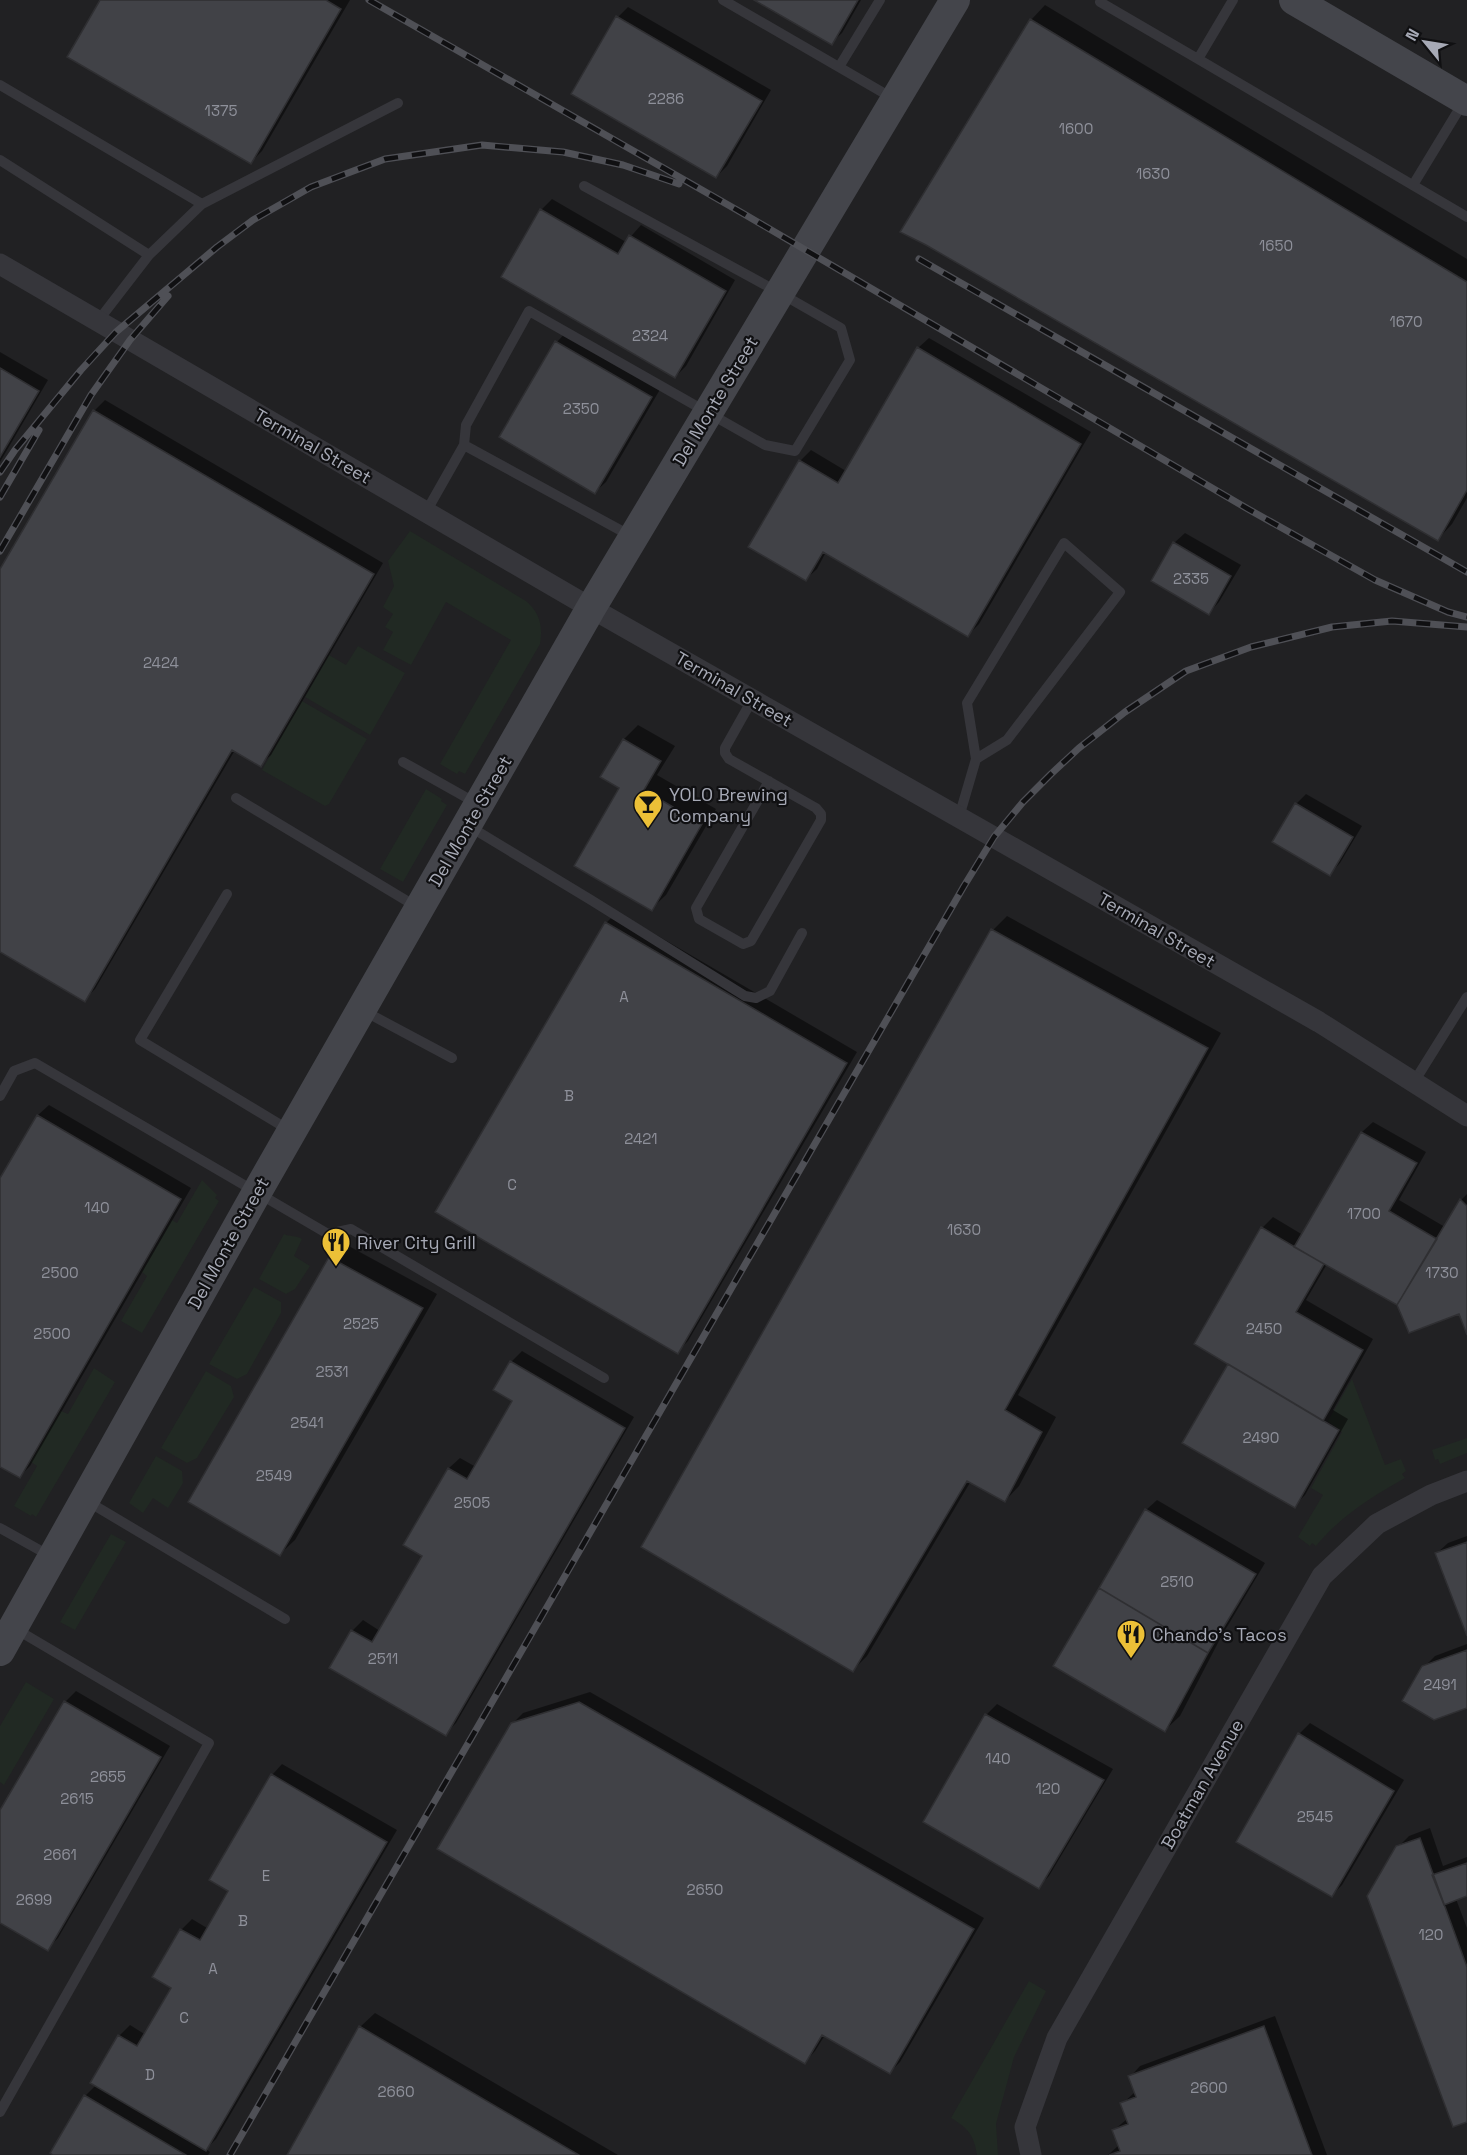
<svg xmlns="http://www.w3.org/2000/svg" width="1467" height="2155" font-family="'Space Grotesk',sans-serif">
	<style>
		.built { fill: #212123 }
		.green { fill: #212923 }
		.shadow { fill: #0007 }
		.building { fill: #414247; stroke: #2f2f32; stroke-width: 1.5 }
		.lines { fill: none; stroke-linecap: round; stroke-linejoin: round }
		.lane { stroke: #36363b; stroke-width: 10 }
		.street { stroke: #36363b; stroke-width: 21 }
		.secondary { stroke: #44454b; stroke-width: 30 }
		.rail-casing { stroke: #4f5056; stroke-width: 7 }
		.rail { stroke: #101012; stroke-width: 4.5; stroke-dasharray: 14; stroke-linecap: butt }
		.labels { text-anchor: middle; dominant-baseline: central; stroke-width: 4.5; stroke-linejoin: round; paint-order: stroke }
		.number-label { font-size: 15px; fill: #8e909a }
		.street-label { font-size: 18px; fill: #a7aab6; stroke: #101012 }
		.poi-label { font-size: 18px; fill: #a7aab6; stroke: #101012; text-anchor: start }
	</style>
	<rect width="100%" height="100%" fill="#151517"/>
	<path class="built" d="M0,0H1467V2155H0Z"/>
	<path class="green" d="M410,531L526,601C540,613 543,626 540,644L465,774L459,771L457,774L440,764L511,640L446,602L411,665L383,650L393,632L385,627L393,614L383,607L394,586L388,561Z
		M358,646L405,673L370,735L305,697L329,655L346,665Z
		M302,701L367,739L329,804L325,806L262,770Z
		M426,789L442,799L441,801L447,805L403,882L380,869Z
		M202,1180L217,1195L215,1198L219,1201L142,1333L121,1321L147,1276L142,1272L172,1220L177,1223Z
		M284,1234C290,1237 296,1235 302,1239L294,1256L310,1266L295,1289L286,1294L259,1279Z
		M254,1287L281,1302V1313L247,1374L237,1379L209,1364Z
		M94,1368L115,1382L36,1517L32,1514L31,1516L14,1506L37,1466L31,1462L61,1411L68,1414Z
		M206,1371L231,1386L234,1397L197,1458L187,1463L161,1448Z
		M1352,1379L1385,1465L1401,1459L1406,1471L1402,1474L1405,1478C1371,1497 1341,1516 1316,1546L1312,1543L1310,1546L1298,1537L1323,1495L1311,1488L1342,1432L1328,1421Z
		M1467,1438V1453L1440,1464L1438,1459L1435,1460L1432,1450Z
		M156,1456L182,1471L183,1483L168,1508L153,1498L143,1513L129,1503Z
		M111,1534L126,1542L75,1630L60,1622Z
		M26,1682L54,1699L4,1785L0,1782V1726Z
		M1029,1981L1046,1991L1014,2057L996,2124L998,2155H977C974,2135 968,2128 951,2118Z"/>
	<path class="shadow" d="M102,0H350L262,151L251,162Z
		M757,0H861L842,33L831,43Z
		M1045,5L1467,259V498L1452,524L1438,539L1031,20Z
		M628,7L771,90L727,166L716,177L618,17Z
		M552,199L626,242L641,225L735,280L686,366L675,377L503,276L541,210Z
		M567,331L662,386L606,482L595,492L501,437L557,342Z
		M929,338L1091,432L979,624L968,635L826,552L817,569L806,579L800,461L811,450L846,471L918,348Z
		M0,352L48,380L0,462Z
		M105,400L383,563L271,755L260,765L235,750L95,989L84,1000L0,951V572L94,411Z
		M1185,533L1241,565L1219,602L1209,613L1174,543Z
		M638,725L675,746L657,775L716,809L666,895L651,909L621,788L602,777L624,739Z
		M1306,794L1362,826L1340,863L1330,874L1296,804Z
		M617,912L857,1052L688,1341L677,1352L606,923Z
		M1007,916L1221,1033L1018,1395L1056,1417L1019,1486L1005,1501L971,1481L867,1656L853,1670L993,930Z
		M49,1105L191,1188L30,1466L20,1476L0,1465V1181L38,1115Z
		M1373,1122L1426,1152L1399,1200L1445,1227L1461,1200L1467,1194V1331L1460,1312L1399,1304L1327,1264L1306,1300L1373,1339L1333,1410L1348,1419L1305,1495L1294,1506L1230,1364L1262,1228L1273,1217L1303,1235L1362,1132Z
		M345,1244L437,1294L295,1540L280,1554L331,1258Z
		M522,1351L634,1417L456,1723L445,1734L352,1631L363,1620L380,1631L424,1556L405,1544L449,1468L460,1458L476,1467L515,1401L511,1362Z
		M1157,1500L1265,1563L1221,1637L1180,1716L1165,1730L1146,1510Z
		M1467,1536V1632L1437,1553L1448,1543Z
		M1467,1644V1706L1424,1667L1435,1656Z
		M76,1691L170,1746L58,1938L47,1949L0,1921V1813L65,1702Z
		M590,1692L984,1918L900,2062L889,2073L825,2035L815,2051L805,2062L512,1724L523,1713Z
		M997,1704L1113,1769L1049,1876L1038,1887L925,1822L986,1715Z
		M1310,1723L1404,1780L1342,1885L1332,1895L1299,1734Z
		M282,1764L397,1830L216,2139L206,2149L210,2152L208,2155H56L85,2096L96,2085L119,2036L130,2025L146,2035L173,1988L154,1976L181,1930L192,1919L207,1928L230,1891L272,1775Z
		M1430,1828L1443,1866L1467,1857V1895L1456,1899L1467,1928V2120L1398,1847L1409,1836Z
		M375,2013L618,2155H288L360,2027Z
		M1275,2016L1327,2155H1108L1119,2145L1114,2130L1127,2119L1122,2104L1135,2092L1130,2077L1140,2066Z"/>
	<path class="building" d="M100,0H326L341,9L251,164L67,57Z
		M754,0H858L832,45Z
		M616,16L762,101L716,178L571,94Z
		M1030,19L1467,282V490L1438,541L926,245L900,232Z
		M540,209L618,254L629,235L726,291L675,378L501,277Z
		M555,341L652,397L595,494L499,437Z
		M917,347L1081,444L968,637L823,552L806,581L748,547L799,460L838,483Z
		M0,368L39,391L0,457Z
		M93,410L374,574L261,767L232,750L85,1002L0,952V569Z
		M1173,542L1231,576L1209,615L1151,581Z
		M623,739L661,761L644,790L702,824L652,911L574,866L619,788L600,777Z
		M1295,803L1353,837L1330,876L1272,842Z
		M605,922L847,1063L678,1354L435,1212Z
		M991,929L1208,1048L1005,1410L1042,1432L1005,1502L967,1481L853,1672L641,1547Z
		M37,1115L181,1199L20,1478L0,1467V1178Z
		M1361,1132L1417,1163L1389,1211L1437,1239L1397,1305L1294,1247Z
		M1460,1199L1467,1206V1335L1459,1314L1409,1333L1397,1305Z
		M1261,1227L1324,1264L1296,1312L1363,1350L1323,1421L1194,1344Z
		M329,1257L423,1308L280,1556L188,1502Z
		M510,1361L625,1428L446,1736L329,1668L351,1630L372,1642L422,1556L403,1545L448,1468L467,1479L512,1401L493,1390Z
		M1228,1364L1339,1430L1295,1508L1182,1443Z
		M1145,1509L1256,1574L1208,1653L1099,1588Z
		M1467,1542V1636L1435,1553Z
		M1099,1588L1208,1653L1165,1732L1053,1666Z
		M1467,1650V1708L1434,1720L1402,1701L1422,1666Z
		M64,1701L161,1757L48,1951L0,1923V1810Z
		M579,1702L974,1929L890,2074L822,2035L805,2064L437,1849L511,1723Z
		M985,1714L1104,1780L1039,1889L923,1822Z
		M1298,1733L1394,1791L1332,1897L1236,1842Z
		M271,1774L387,1842L206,2151L90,2083L118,2035L137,2046L171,1988L152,1977L180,1929L200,1940L228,1891L209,1880Z
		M1420,1838L1467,1967V2122L1453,2127L1367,1896L1396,1846Z
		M1467,1863V1896L1444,1905L1432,1875Z
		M359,2026L579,2155H287Z
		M1264,2026L1312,2155H1109L1120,2151L1112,2130L1128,2124L1120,2103L1136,2097L1128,2076Z
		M84,2095L186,2155H53L50,2153Z"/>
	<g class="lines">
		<path class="lane" d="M723,0L894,99
			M1100,2L1198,59L1233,0
			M1198,59L1467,217
			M839,67L880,0
			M0,85L202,204
			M0,160L149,255
			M1413,185L1464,101
			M98,321L149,255L202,204L398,103
			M464,445L466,425L529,311L765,445L795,451L850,360L841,328L780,293L584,186
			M426,512L464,445L631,536
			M752,700L725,748V753L729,759L816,808L821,814V820L751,941L743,944L699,919L696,908L769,781
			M403,762L476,803
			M236,798L417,907
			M959,817L976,759L967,703L1064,543L1120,592L1007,740L976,759
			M467,825L591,900L745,996L756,998L770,991L802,933
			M227,894L140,1040L289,1130
			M362,1010L452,1058
			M1414,1082L1467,997
			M0,1096L14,1071L35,1063L328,1234L351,1229L604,1378
			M87,1501L285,1619
			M0,1528L52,1557
			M0,2112L209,1743L14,1628"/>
		<path class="street" d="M0,264L591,608L1319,1022L1467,1116
			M1031,2155L1025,2127L1057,2038L1322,1576L1377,1524L1431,1495L1467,1481"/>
		<path class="secondary" d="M1294,0L1467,101
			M0,1651L257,1192L591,608L955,0"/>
		<g class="rail-casing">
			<path id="rail" d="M369,0L744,214L1248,509L1375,580L1448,612L1467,617
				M919,259L1467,572
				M0,472L15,450L81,370L116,332L217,247L253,220L311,187L385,159L482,145L563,152L623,165L679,184
				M0,497L39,430
				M0,551L91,395L130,340L168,296
				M230,2155L964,886L994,837L1023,802L1051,774L1079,748L1125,712L1186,671L1251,647L1332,627L1392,621L1467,627"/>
		</g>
		<use href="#rail" class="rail"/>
	</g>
	<defs>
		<g id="bar-pin" transform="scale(1.5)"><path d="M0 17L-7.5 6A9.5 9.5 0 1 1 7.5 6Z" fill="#ecc037" stroke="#101012"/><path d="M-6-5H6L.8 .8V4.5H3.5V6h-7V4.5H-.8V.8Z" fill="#111"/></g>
		<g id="restaurant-pin" transform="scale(1.5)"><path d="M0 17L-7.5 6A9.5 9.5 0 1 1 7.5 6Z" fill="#ecc037" stroke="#101012"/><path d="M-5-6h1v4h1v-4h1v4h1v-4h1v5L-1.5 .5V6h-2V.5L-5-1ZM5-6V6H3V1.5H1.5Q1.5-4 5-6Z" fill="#111"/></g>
	</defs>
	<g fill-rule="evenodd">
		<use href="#bar-pin" x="648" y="804"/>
		<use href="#restaurant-pin" x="336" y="1242"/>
		<use href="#restaurant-pin" x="1131" y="1634"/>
	</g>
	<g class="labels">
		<g class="number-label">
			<text x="666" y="98">2286</text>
			<text x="221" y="110">1375</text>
			<text x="1076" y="128">1600</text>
			<text x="1153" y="173">1630</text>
			<text x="1276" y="245">1650</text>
			<text x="1406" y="321">1670</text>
			<text x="650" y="335">2324</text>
			<text x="581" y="408">2350</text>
			<text x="1191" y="578">2335</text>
			<text x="161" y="662">2424</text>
			<text x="624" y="996">A</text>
			<text x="569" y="1095">B</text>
			<text x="641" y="1138">2421</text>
			<text x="512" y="1184">C</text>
			<text x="97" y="1207">140</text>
			<text x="1364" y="1213">1700</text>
			<text x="964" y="1229">1630</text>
			<text x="60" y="1272">2500</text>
			<text x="1442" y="1272">1730</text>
			<text x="361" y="1323">2525</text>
			<text x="1264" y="1328">2450</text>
			<text x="52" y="1333">2500</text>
			<text x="332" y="1371">2531</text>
			<text x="307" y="1422">2541</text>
			<text x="1261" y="1437">2490</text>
			<text x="274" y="1475">2549</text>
			<text x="472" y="1502">2505</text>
			<text x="1177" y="1581">2510</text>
			<text x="383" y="1658">2511</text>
			<text x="1440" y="1684">2491</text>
			<text x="998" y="1758">140</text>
			<text x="108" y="1776">2655</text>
			<text x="1048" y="1788">120</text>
			<text x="77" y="1798">2615</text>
			<text x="1315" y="1816">2545</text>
			<text x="60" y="1854">2661</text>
			<text x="266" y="1875">E</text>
			<text x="705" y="1889">2650</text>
			<text x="34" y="1899">2699</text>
			<text x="243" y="1920">B</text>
			<text x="1431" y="1934">120</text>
			<text x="213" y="1968">A</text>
			<text x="184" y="2017">C</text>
			<text x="150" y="2074">D</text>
			<text x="1209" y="2087">2600</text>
			<text x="396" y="2091">2660</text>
		</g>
		<g class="street-label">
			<text transform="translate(715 401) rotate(-59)">Del Monte Street</text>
			<text transform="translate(313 446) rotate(30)">Terminal Street</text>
			<text transform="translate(734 689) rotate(30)">Terminal Street</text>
			<text transform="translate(470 821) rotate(-60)">Del Monte Street</text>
			<text transform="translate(1157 930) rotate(30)">Terminal Street</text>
			<text transform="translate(228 1243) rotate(-61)">Del Monte Street</text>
			<text transform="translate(1202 1784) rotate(-60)">Boatman Avenue</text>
		</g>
		<g class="poi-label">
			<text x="669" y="794">YOLO Brewing<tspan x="669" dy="21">Company</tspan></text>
			<text x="357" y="1242">River City Grill</text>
			<text x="1152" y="1634">Chando's Tacos</text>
		</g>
	</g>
	<g transform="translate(1425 42) rotate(300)" stroke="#101012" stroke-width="4.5" paint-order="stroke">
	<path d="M0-4.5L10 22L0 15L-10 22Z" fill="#a7aab6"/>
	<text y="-9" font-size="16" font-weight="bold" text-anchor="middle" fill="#a7aab6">N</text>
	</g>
</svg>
